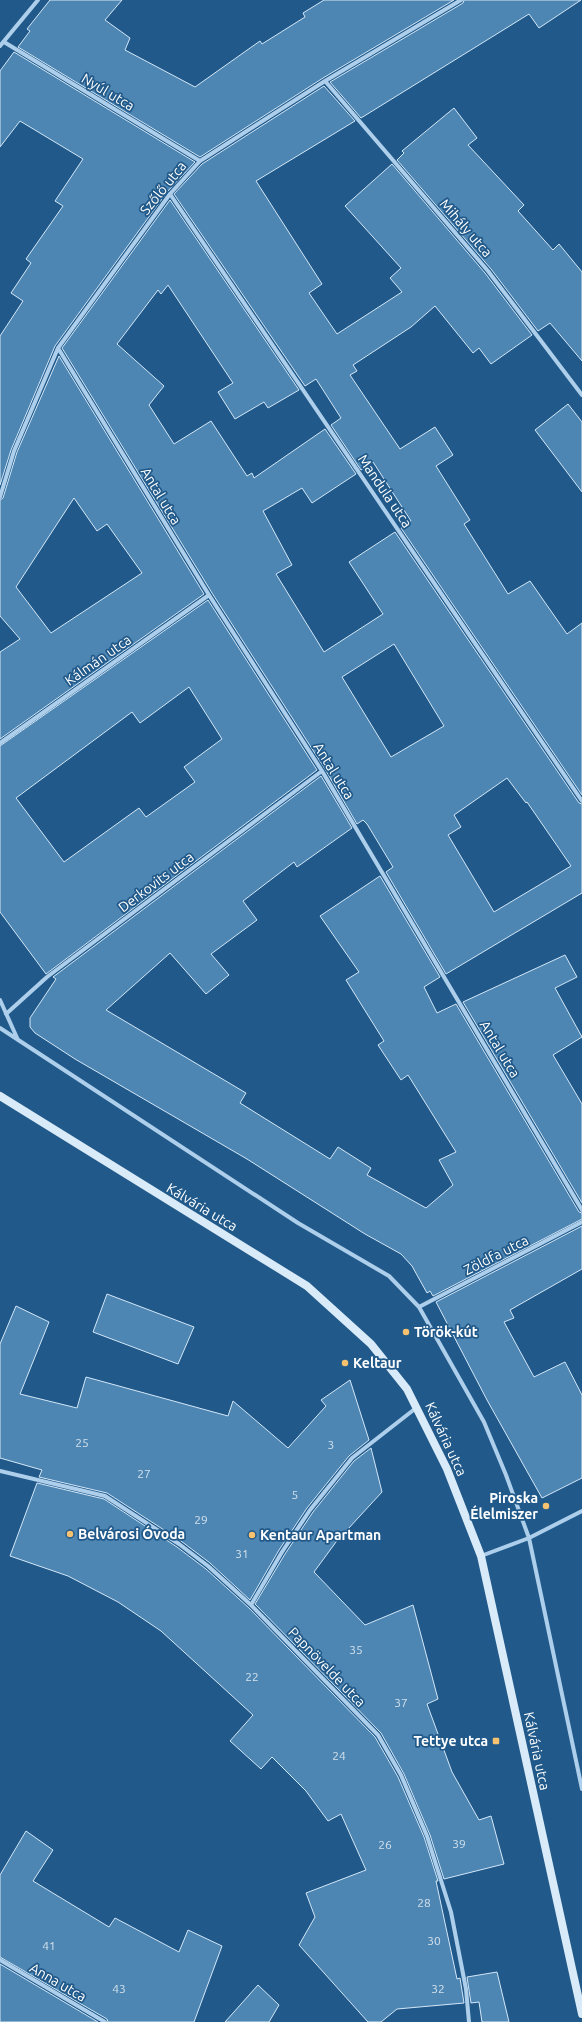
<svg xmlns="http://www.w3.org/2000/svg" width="582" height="2022" font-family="Ubuntu,sans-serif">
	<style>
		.building { fill: #4e86b3; stroke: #d3e7f8; fill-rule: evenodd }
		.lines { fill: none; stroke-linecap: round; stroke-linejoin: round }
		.street { stroke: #aecfeb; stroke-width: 4 }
		.secondary { stroke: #d9eaf8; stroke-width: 8 }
		.poi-dot { fill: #f7c270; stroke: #215a8a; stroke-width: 1.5 }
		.labels { text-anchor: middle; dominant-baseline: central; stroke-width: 3.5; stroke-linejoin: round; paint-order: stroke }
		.number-label { font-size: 12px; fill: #d3e1ec }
		.street-label { font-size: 14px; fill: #fff; stroke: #215a8a }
		.poi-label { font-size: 14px; font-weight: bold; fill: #fff; stroke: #215a8a; text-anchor: start }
	</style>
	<rect width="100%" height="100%" fill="#215a8a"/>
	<path class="building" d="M50,0H122L105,20L130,38L125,50L195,87L260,41L262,44L305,17L303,13L324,0H454L323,78L200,157L18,47L30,31L27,29Z
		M464,0H581L539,28L529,14L361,118L330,82L463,3Z
		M14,52L195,162L167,192L55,346L11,450L0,485V336L23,301L11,293L31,263L26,259L63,206L55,201L83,159L20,121L0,147V71Z
		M324,86L355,121L256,181L322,284L309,293L337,334L402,292L390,278L401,268L345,206L392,164L485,273L532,335L491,364L479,348L473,353L435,306L411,327L353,365L357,371L350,375L400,449L435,427L453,455L436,466L470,520L464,524L508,594L530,581L567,634L582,623V795L401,528L411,521L373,462L361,470L331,425L341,418L316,379L305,386L174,194L202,164Z
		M454,108L477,138L468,145L524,205L518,211L553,250L559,244L582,272V361L550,323L538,331L491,269L397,160L404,153L402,151Z
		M170,200L299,390L268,408L264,402L235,419L218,392L233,383L168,285L161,294L158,290L117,344L164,386L149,405L174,444L211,421L247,476L252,473L254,478L325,429L356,474L312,503L302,488L263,511L292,565L276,574L324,652L383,614L349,562L395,532L579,803L582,804V893L446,974L386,872L393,867L367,824L363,820L357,824L325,769L212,593L62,348ZM394,644L444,726L391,757L342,677ZM507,778L526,803L527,802L571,866L494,912L448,835L461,827L454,815Z
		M59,356L204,594L0,739V652L20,639L0,616V500L3,498L17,452ZM74,498L97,531L107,524L142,573L51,633L16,587Z
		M568,404L582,422V492L535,430Z
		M208,600L317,770L46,974L0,912V746ZM189,687L222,739L184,767L195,782L146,817L139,808L64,862L16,798L132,712L140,723Z
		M321,776L352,828L297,867L294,862L243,901L257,920L211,954L229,975L206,994L170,953L106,1010L246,1093L240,1103L330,1159L338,1147L371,1168L367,1175L426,1208L453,1185L439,1160L456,1152L408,1075L401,1080L378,1045L384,1041L346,980L359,972L320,916L380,876L440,977L424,987L437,1013L456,1004L579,1212L582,1213V1219L433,1296L430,1291L427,1293L412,1266L401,1254L365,1234L247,1159L75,1059L35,1033L30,1027V1018L56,979L53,977Z
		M565,955L577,977L555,988L582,1037L553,1055L582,1104V1203L463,1002Z
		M582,1226V1269L510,1310L514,1318L504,1322L534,1377L565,1362L582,1395V1478L542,1498L487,1400L436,1302Z
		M107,1294L194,1327L178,1364L93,1332Z
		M16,1306L49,1322L20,1394L77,1408L86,1377L228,1416L233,1401L288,1448L326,1406L321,1400L350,1380L369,1440L349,1456L307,1508L279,1550L250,1600L210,1563L181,1541L107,1493L39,1477L42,1470L0,1458V1344Z
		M371,1448L382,1492L336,1542L314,1572L365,1625L413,1605L438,1699L427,1704L452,1772L479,1820L491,1816L504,1864L444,1879L430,1835L404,1774L381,1733L255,1604L285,1554L313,1512L354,1461Z
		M37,1483L104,1499L177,1547L206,1569L249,1608L375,1737L398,1777L424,1837L438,1881H436L457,1979L460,1978L464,2003L397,2009L381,2022H368L299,1945L315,1917L306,1893L366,1870L341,1814L328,1821L306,1791L272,1757L261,1769L230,1741L253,1715L161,1631L118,1602L68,1576L10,1556Z
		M26,1831L53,1850L33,1881L109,1927L115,1918L179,1952L188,1930L222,1946L194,2022H108L107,2019L0,1957V1875Z
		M0,1964L98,2022H0Z
		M497,1972L509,2022H482L479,2002L471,2003L467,1977Z
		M258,1985L279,2005L269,2022H225Z"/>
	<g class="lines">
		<path class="street" d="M4,42L200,161
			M0,46L38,0
			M325,81L488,271L582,395
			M170,194L582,801
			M58,348L209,595L322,771L582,1210
			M0,497L14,451L58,348L170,194L200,161L325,81L461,0
			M0,743L209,595
			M0,1000L18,1040
			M6,1014L47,977L322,771
			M0,1028L298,1223L389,1276L419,1307L484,1422L506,1475L529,1538L582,1789
			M419,1307L582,1222
			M0,1471L105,1496L179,1544L208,1566L251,1605L378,1735L401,1775L427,1836L451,1912L466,1989L469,2022
			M481,1556L529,1538L582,1511
			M251,1605L282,1552L310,1510L352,1458L416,1408
			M0,1960L105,2022"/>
		<path class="secondary" d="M0,1096L307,1286L371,1344L407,1389L447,1469L481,1556L582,2014"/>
	</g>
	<g class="poi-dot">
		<circle cx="406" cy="1332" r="4"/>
		<circle cx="345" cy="1363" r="4"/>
		<circle cx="546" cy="1506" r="4"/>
		<circle cx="70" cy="1534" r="4"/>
		<circle cx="252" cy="1535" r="4"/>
		<rect x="492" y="1737" width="8" height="8" rx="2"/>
	</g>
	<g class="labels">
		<g class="number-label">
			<text x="82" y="1442">25</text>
			<text x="331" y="1444">3</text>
			<text x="144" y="1473">27</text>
			<text x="295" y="1494">5</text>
			<text x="201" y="1519">29</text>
			<text x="242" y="1553">31</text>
			<text x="356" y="1649">35</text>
			<text x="252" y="1676">22</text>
			<text x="401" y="1702">37</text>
			<text x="339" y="1755">24</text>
			<text x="459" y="1843">39</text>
			<text x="385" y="1844">26</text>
			<text x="424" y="1902">28</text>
			<text x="434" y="1940">30</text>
			<text x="49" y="1945">41</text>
			<text x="119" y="1988">43</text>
			<text x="438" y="1988">32</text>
		</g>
		<g class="street-label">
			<text transform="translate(108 92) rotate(31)">Nyúl utca</text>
			<text transform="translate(163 188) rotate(-51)">Szőlő utca</text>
			<text transform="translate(466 228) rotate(49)">Mihály utca</text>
			<text transform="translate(385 491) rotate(56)">Mandula utca</text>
			<text transform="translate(161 496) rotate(59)">Antal utca</text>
			<text transform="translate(98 660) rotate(-35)">Kálmán utca</text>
			<text transform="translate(334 771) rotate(58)">Antal utca</text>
			<text transform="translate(156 882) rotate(-37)">Derkovits utca</text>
			<text transform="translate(500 1049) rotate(59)">Antal utca</text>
			<text transform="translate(202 1207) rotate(31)">Kálvária utca</text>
			<text transform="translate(496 1255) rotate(-27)">Zöldfa utca</text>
			<text transform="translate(446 1439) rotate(65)">Kálvária utca</text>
			<text transform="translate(327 1667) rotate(46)">Papnövelde utca</text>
			<text transform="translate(537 1751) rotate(78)">Kálvária utca</text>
			<text transform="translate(58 1982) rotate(30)">Anna utca</text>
		</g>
		<g class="poi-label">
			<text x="414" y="1332">Török-kút</text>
			<text x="353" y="1363">Keltaur</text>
			<text x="538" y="1498" text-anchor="end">Piroska<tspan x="538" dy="16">Élelmiszer</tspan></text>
			<text x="78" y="1534">Belvárosi Óvoda</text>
			<text x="260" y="1535">Kentaur Apartman</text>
			<text x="488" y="1741" text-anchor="end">Tettye utca</text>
		</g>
	</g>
</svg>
